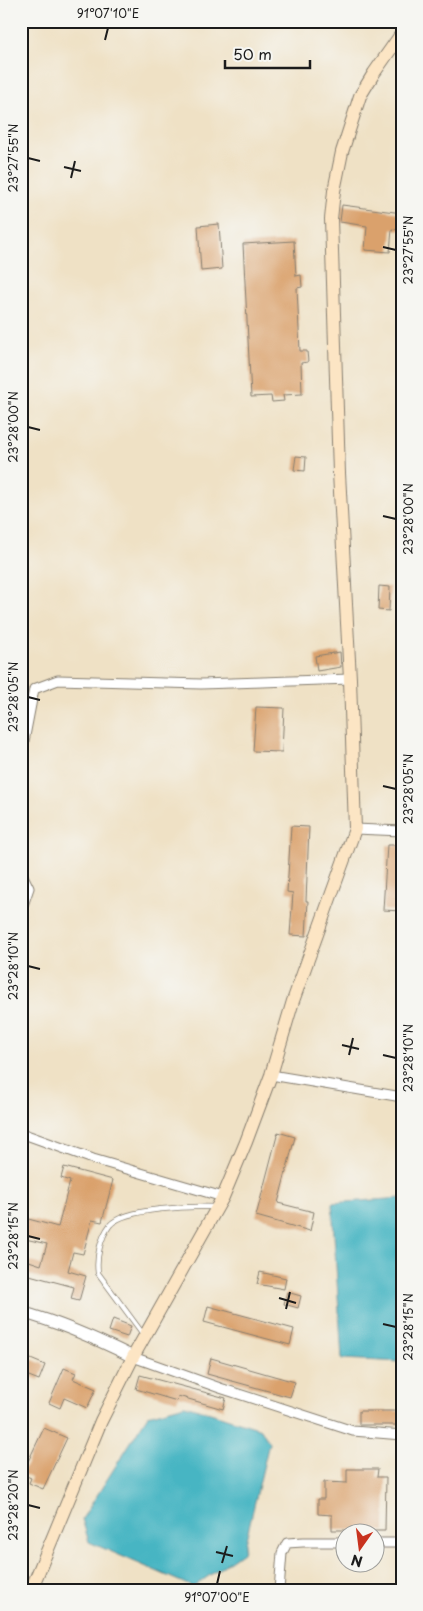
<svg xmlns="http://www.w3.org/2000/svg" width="423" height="1611" font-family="'Playpen Sans',sans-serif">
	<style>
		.water { fill: #47b5c3; stroke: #326870 }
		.building { fill: #daa16c }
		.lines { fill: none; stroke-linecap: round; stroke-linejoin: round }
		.service-casing { stroke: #867e70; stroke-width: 6 }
		.minor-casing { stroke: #867e70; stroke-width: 11 }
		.tertiary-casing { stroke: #867e70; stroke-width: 13 }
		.secondary-casing { stroke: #867e70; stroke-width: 14 }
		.service { stroke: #fff; stroke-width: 4.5 }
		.minor { stroke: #fff; stroke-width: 9 }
		.tertiary { stroke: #fff; stroke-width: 11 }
		.secondary { stroke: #fce5c4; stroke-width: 12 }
		.ticks { fill: none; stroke: #1c1c1c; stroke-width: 2 }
		.neatline { fill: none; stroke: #1c1c1c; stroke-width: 2 }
		.ticks-label { font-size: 12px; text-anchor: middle; fill: #1c1c1c }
	</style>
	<rect width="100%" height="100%" fill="#f6f6f2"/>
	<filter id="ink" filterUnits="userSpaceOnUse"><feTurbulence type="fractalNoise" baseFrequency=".02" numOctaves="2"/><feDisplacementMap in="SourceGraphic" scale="10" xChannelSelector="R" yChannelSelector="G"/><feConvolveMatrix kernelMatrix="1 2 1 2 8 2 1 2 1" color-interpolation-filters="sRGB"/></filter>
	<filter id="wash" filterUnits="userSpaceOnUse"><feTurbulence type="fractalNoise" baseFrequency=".0096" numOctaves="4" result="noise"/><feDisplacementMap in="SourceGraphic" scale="20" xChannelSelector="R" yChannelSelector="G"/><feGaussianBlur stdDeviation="1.12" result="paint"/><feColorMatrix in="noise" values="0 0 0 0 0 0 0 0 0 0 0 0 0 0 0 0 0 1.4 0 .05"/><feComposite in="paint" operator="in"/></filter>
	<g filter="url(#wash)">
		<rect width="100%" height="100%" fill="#efe1c5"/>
		<path class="water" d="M402,1198V1362L342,1359L332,1203Z
			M185,1405L261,1429L269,1443L243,1552L193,1587L89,1542L82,1519L148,1415Z"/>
		<g id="blocks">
			<path class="building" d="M342,205L402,213V230L392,229L390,252L365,250L367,226L340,222Z
				M219,224L222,269L201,271L198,226Z
				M294,241L296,276L301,275L302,287L297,288L300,351H307L308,362L301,363L302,394L283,395L284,401L272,402L271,396L251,397L243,244Z
				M296,456L306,457L305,471L294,470Z
				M379,586L390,587L389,611L378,610Z
				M340,652L341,667L317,671L315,656Z
				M256,707L284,708L282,752L253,751Z
				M291,826L309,827L306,901H308L306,936L290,935L293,893L287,892Z
				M387,845H402V911L383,910Z
				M278,1132L295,1137L278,1203L314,1212L310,1231L256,1216Z
				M64,1167L113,1180L102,1222L92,1220L83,1254L73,1252L68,1271L86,1276L79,1301L71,1299L74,1287L22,1273L26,1260L41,1265L47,1244L21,1238V1217L58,1227L70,1181L61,1178Z
				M260,1272L286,1278L284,1289L257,1284Z
				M287,1292L301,1296L298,1308L284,1304Z
				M208,1306L294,1329L290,1345L204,1322Z
				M113,1319L131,1326L127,1337L109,1331Z
				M21,1355L45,1365L39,1380L21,1373Z
				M211,1358L295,1382L290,1397L207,1374Z
				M64,1368L76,1373L73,1379L96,1389L87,1408L64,1398L60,1408L49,1403Z
				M140,1375L226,1398L223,1409L178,1396L177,1401L136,1389Z
				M359,1411H402V1425H359Z
				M44,1428L67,1438L43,1489L29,1483L31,1478L22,1474Z
				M347,1469H378L377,1477H386L385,1531H367V1534H356V1530H332V1515L318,1514V1499H324V1482L347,1483Z"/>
		</g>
	</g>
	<g filter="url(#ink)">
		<use href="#blocks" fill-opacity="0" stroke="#867e70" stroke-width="1"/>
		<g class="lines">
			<g class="service-casing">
				<path id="service" d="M143,1334L98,1273C96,1258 100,1238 110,1225C125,1208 192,1206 215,1207"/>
			</g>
			<g class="minor-casing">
				<path id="minor" d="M21,757L34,689L58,680L201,684L350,679
					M355,829L402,831
					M21,872L29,888L21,911
					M271,1075L402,1097
					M21,1133L93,1159L223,1197
					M133,1357L220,1388L353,1431L402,1435
					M376,1543H402
					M279,1590L282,1553L287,1543L303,1542H346"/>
			</g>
			<g class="tertiary-casing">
				<path id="tertiary" d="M21,1312C61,1323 97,1339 133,1357"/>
			</g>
			<g class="secondary-casing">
				<path id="secondary" d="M31,1590L101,1421L133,1357L223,1197L246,1142L271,1075L293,1001L355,829L350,679L339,473L331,219L334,191L342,152L360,96L374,73L402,33"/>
			</g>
			<use href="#service" class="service"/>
			<use href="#minor" class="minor"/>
			<use href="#tertiary" class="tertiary"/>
			<use href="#secondary" class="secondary"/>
		</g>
	</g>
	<path class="ticks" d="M105,40L108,28M28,158L40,161M64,167L81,171M71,178L75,161M383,247L396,250M28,427L40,430M383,516L396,519M28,697L40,700M383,786L396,789M28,966L40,969M342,1045L359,1049M349,1055L353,1038M383,1055L396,1058M28,1236L40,1239M279,1298L296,1303M286,1309L290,1292M383,1324L396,1327M28,1505L40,1508M216,1552L233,1556M222,1563L227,1546M217,1584L220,1571"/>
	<rect width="423" height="1611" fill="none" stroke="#f6f6f2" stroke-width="55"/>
	<g transform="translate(360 1548) rotate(194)"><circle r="24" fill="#f6f6f2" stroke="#9f9f9c"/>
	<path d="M0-4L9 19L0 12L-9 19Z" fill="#c8321e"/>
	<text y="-8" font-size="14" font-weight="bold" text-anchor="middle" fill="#1c1c1c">N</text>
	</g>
	<path d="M225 60v8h85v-8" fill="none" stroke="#1c1c1c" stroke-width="2.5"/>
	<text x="233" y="60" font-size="15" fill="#1c1c1c" stroke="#f6f6f2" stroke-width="4" paint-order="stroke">50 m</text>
	<rect x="28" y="28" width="368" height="1556" class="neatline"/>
	<g class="ticks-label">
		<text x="108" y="18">91°07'10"E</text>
		<text transform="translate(14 158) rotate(-90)" y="4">23°27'55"N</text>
		<text transform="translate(409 250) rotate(-90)" y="4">23°27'55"N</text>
		<text transform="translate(14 427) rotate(-90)" y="4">23°28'00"N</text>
		<text transform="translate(409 519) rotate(-90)" y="4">23°28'00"N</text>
		<text transform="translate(14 697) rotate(-90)" y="4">23°28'05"N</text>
		<text transform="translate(409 789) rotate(-90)" y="4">23°28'05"N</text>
		<text transform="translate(14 966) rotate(-90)" y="4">23°28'10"N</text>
		<text transform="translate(409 1058) rotate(-90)" y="4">23°28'10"N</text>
		<text transform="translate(14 1236) rotate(-90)" y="4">23°28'15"N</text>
		<text transform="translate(409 1327) rotate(-90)" y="4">23°28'15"N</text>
		<text transform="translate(14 1505) rotate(-90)" y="4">23°28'20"N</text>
		<text x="217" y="1602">91°07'00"E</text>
	</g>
</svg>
